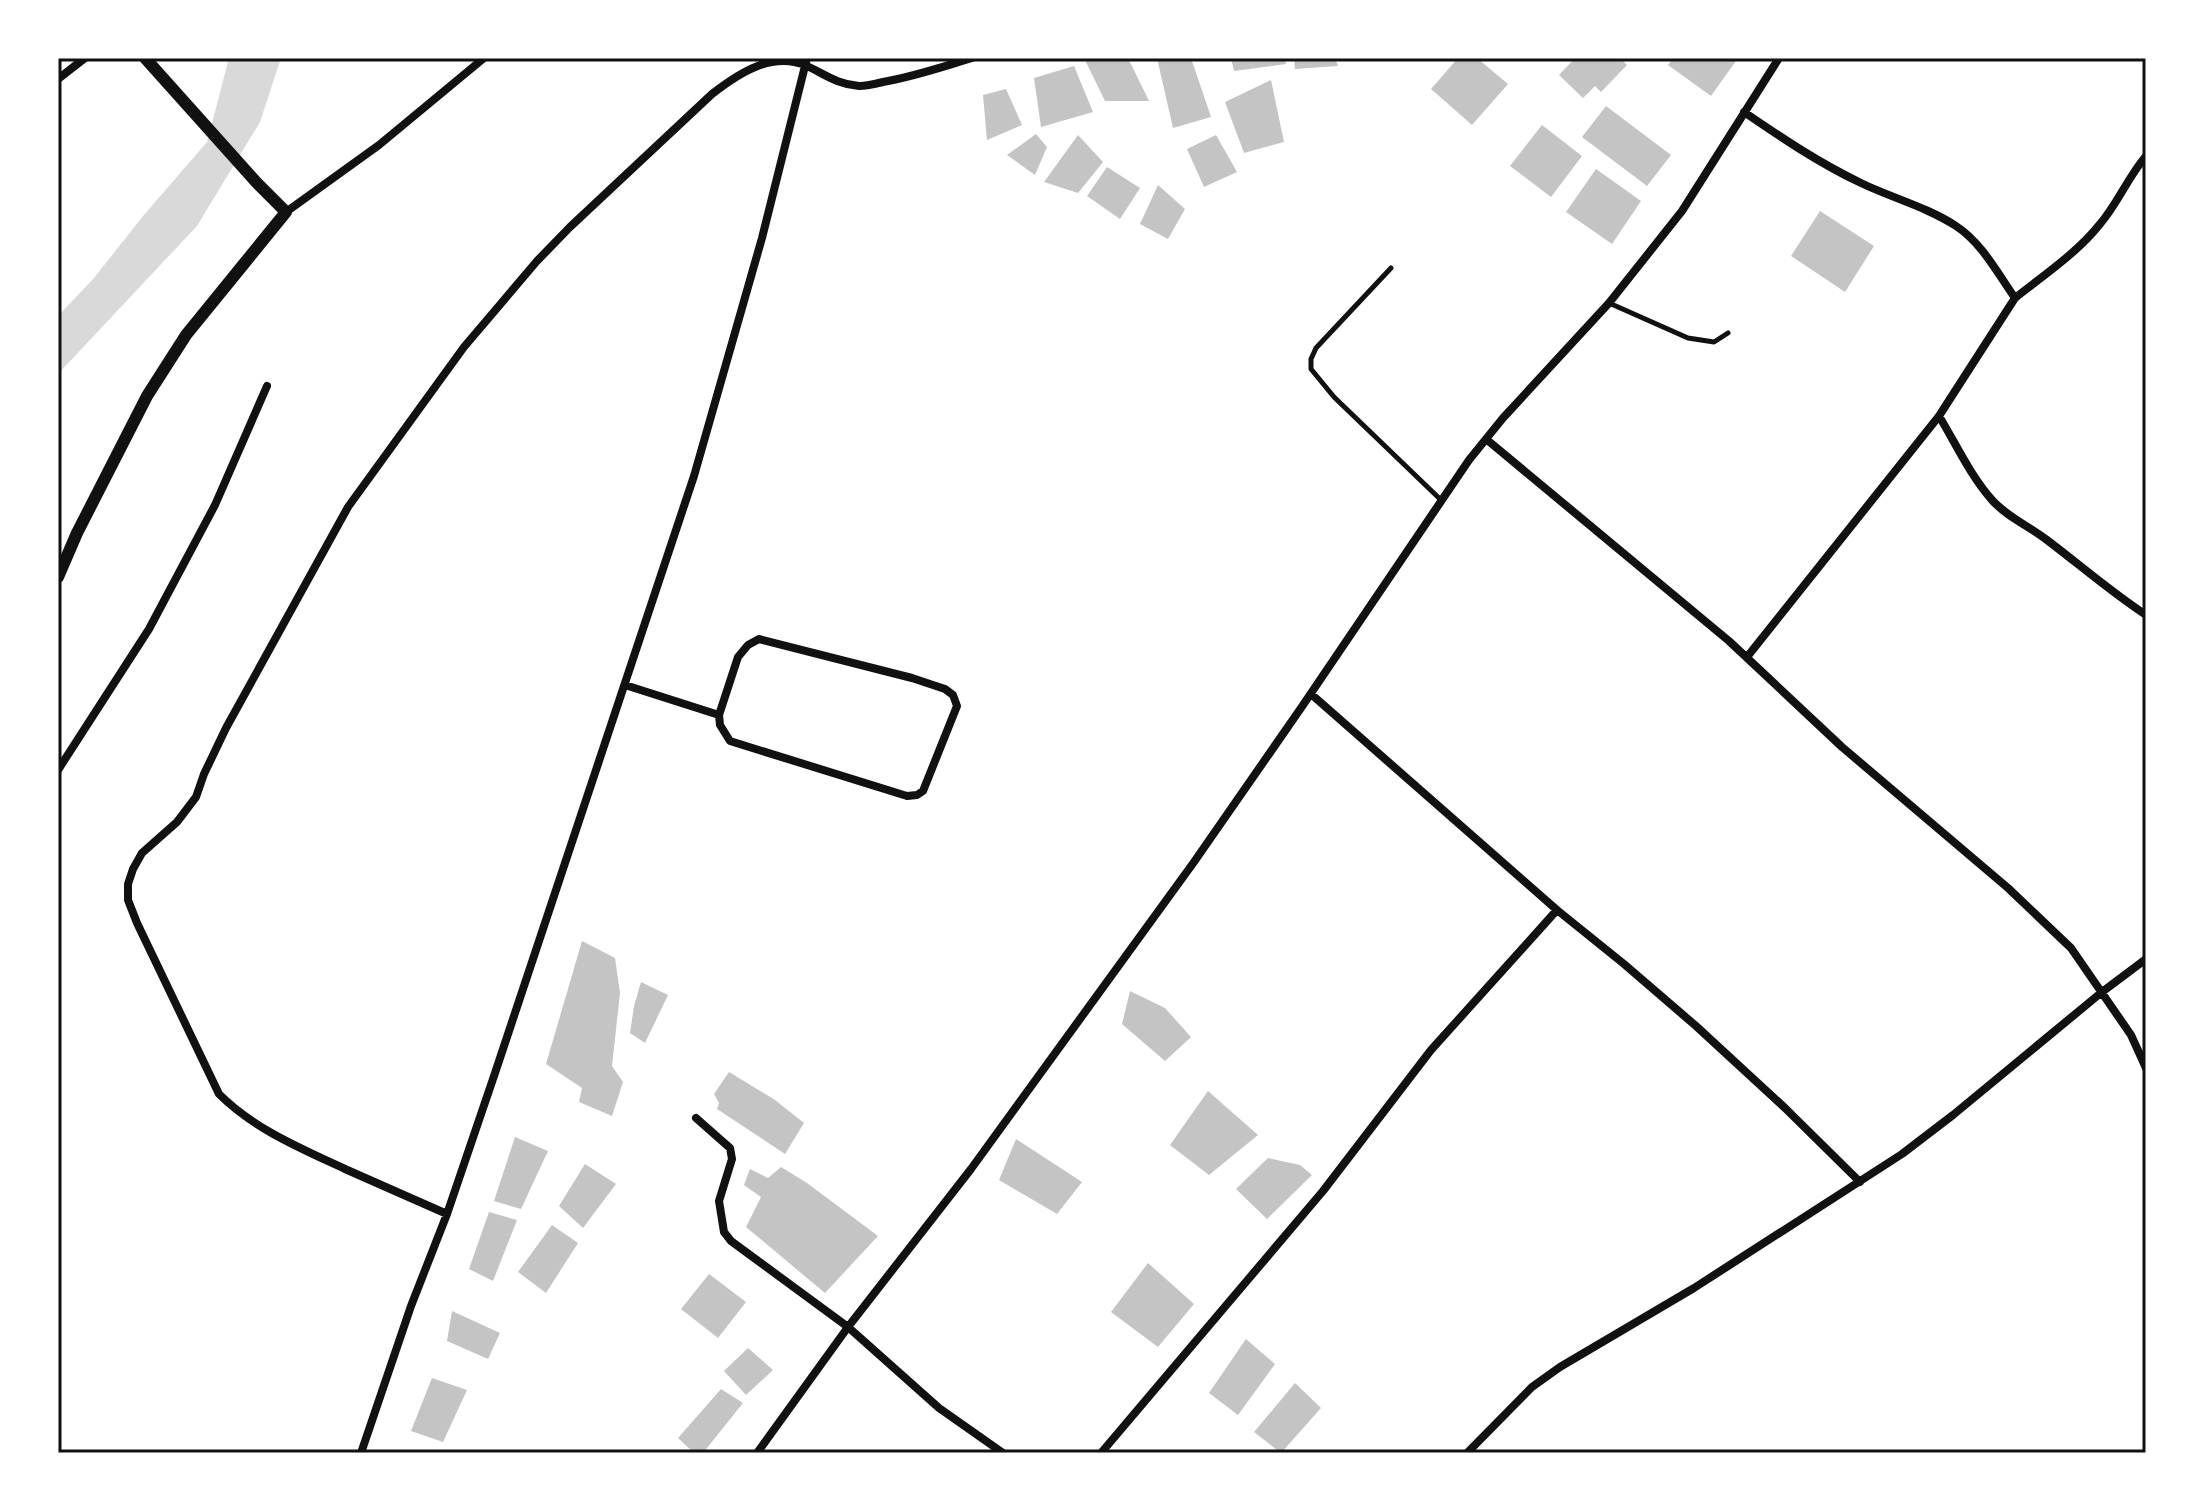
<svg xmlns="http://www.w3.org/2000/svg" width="2204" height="1511" font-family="Arial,sans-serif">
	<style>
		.water { fill: #d9d9d9 }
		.building { fill: #c4c4c4 }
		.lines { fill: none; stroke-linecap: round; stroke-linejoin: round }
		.service { stroke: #111; stroke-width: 5 }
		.minor { stroke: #111; stroke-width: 8 }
		.tertiary { stroke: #111; stroke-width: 12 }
		.neatline { fill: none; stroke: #111; stroke-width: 3 }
	</style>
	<rect width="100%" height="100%" fill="#fff"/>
	<path class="water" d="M229,58H281L260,122L197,226L58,374V316L94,278L143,216L207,142Z"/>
	<path class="building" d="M1084,58H1128L1149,101H1105Z
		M1157,58H1191L1211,117L1173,128Z
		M1231,58H1285L1286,64L1234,71Z
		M1294,58H1335L1338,66L1295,69Z
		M1458,58H1477L1508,84L1472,125L1431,89Z
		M1575,58H1620L1627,65L1601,92L1595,86L1583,98L1559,75Z
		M1673,58H1738L1711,96L1668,65Z
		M1074,66L1093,112L1041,127L1034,78Z
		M1271,80L1284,142L1244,153L1225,102Z
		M1006,89L1022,125L987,140L983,95Z
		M1606,106L1671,155L1647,186L1582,137Z
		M1542,125L1582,156L1551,197L1510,166Z
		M1036,134L1047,147L1035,175L1007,155Z
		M1078,135L1103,162L1078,193L1044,182Z
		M1216,135L1237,172L1204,187L1187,149Z
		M1107,167L1140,188L1120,219L1087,196Z
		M1596,169L1641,201L1612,244L1566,212Z
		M1158,185L1185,209L1168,239L1140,224Z
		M1820,211L1874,246L1845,292L1791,256Z
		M582,941L615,958L620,993L612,1066L623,1082L612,1116L579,1102L582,1088L546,1064Z
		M641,982L668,995L645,1043L630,1033L634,1006Z
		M1130,991L1165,1008L1191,1037L1165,1061L1122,1024Z
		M729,1072L775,1100L804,1123L785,1154L717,1109L719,1103L714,1094Z
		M1208,1091L1258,1135L1209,1175L1170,1145Z
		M515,1137L548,1151L521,1209L494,1201Z
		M1016,1139L1082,1182L1057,1214L999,1180Z
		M1268,1158L1300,1165L1312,1175L1267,1219L1236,1189Z
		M585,1164L616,1184L583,1228L559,1206Z
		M781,1167L807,1183L878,1236L825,1293L746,1227L761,1197L744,1185L750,1169L768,1178Z
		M489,1212L517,1220L493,1281L469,1269Z
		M552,1225L578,1243L546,1293L518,1272Z
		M1148,1263L1194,1304L1158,1347L1111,1312Z
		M709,1274L746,1302L718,1338L681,1309Z
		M452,1311L500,1333L488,1359L447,1341Z
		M1246,1339L1275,1364L1238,1415L1209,1393Z
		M748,1348L773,1370L746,1395L724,1371Z
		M432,1378L467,1390L443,1442L411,1431Z
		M1295,1383L1321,1408L1281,1453L1254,1432Z
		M721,1389L743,1403L703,1453H694L678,1438Z"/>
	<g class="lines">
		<path class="service" d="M1391,268L1316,348L1311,359V369L1334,397L1441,500
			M1609,303L1688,338L1714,342L1728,333"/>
		<path class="minor" d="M58,79L85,58
			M1744,112C1782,138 1819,163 1861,183C1892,198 1927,207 1956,226C1982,243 1998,274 2015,298L1939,416C1956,444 1970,475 1992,500C2007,517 2029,526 2047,540C2080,565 2111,592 2146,615
			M286,212L379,145L484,58
			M2015,298C2044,275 2077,253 2100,224C2118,203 2128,177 2146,156
			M1486,439L1729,641L1842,747L2008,888L2071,948L2131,1035L2146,1068
			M759,639L912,678L945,689L953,695L957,706L923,791L917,795L907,796L730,741L720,725L719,715L738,657L748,645Z
			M1747,657L1939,416
			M625,685L719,715
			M1311,694L1557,910L1624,964L1696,1026L1785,1108L1860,1182
			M58,770L149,629L215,505L267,386
			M696,1118L730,1148L732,1159L719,1201L724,1232L731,1241L848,1327L939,1408L1003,1453
			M447,1214C413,1199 379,1184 345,1169C300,1148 254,1129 219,1094L137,923L128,900V884L133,869L142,853L177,822L196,797L204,774L226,728L348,507L464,347L537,261L570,227L712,94C739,73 772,51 807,66C826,75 837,84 859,86C866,86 875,84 883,82C913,77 942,67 972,58
			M361,1453L411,1306L447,1214L494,1076L694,476L762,238L807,58
			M757,1453L848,1327L971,1169L1194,862L1301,708L1469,460L1503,418L1609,303L1682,211L1779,58
			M1101,1453L1323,1191L1431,1050L1557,910
			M1467,1453L1532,1387L1560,1367L1694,1288L1902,1154L1953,1115L2102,992L2146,959"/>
		<path class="tertiary" d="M58,577L77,533L147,396L186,335L286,212L257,183L145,58"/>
	</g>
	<rect width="2204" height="1511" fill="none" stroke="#ffffff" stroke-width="120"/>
	<rect x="60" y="60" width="2084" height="1391" class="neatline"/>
</svg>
